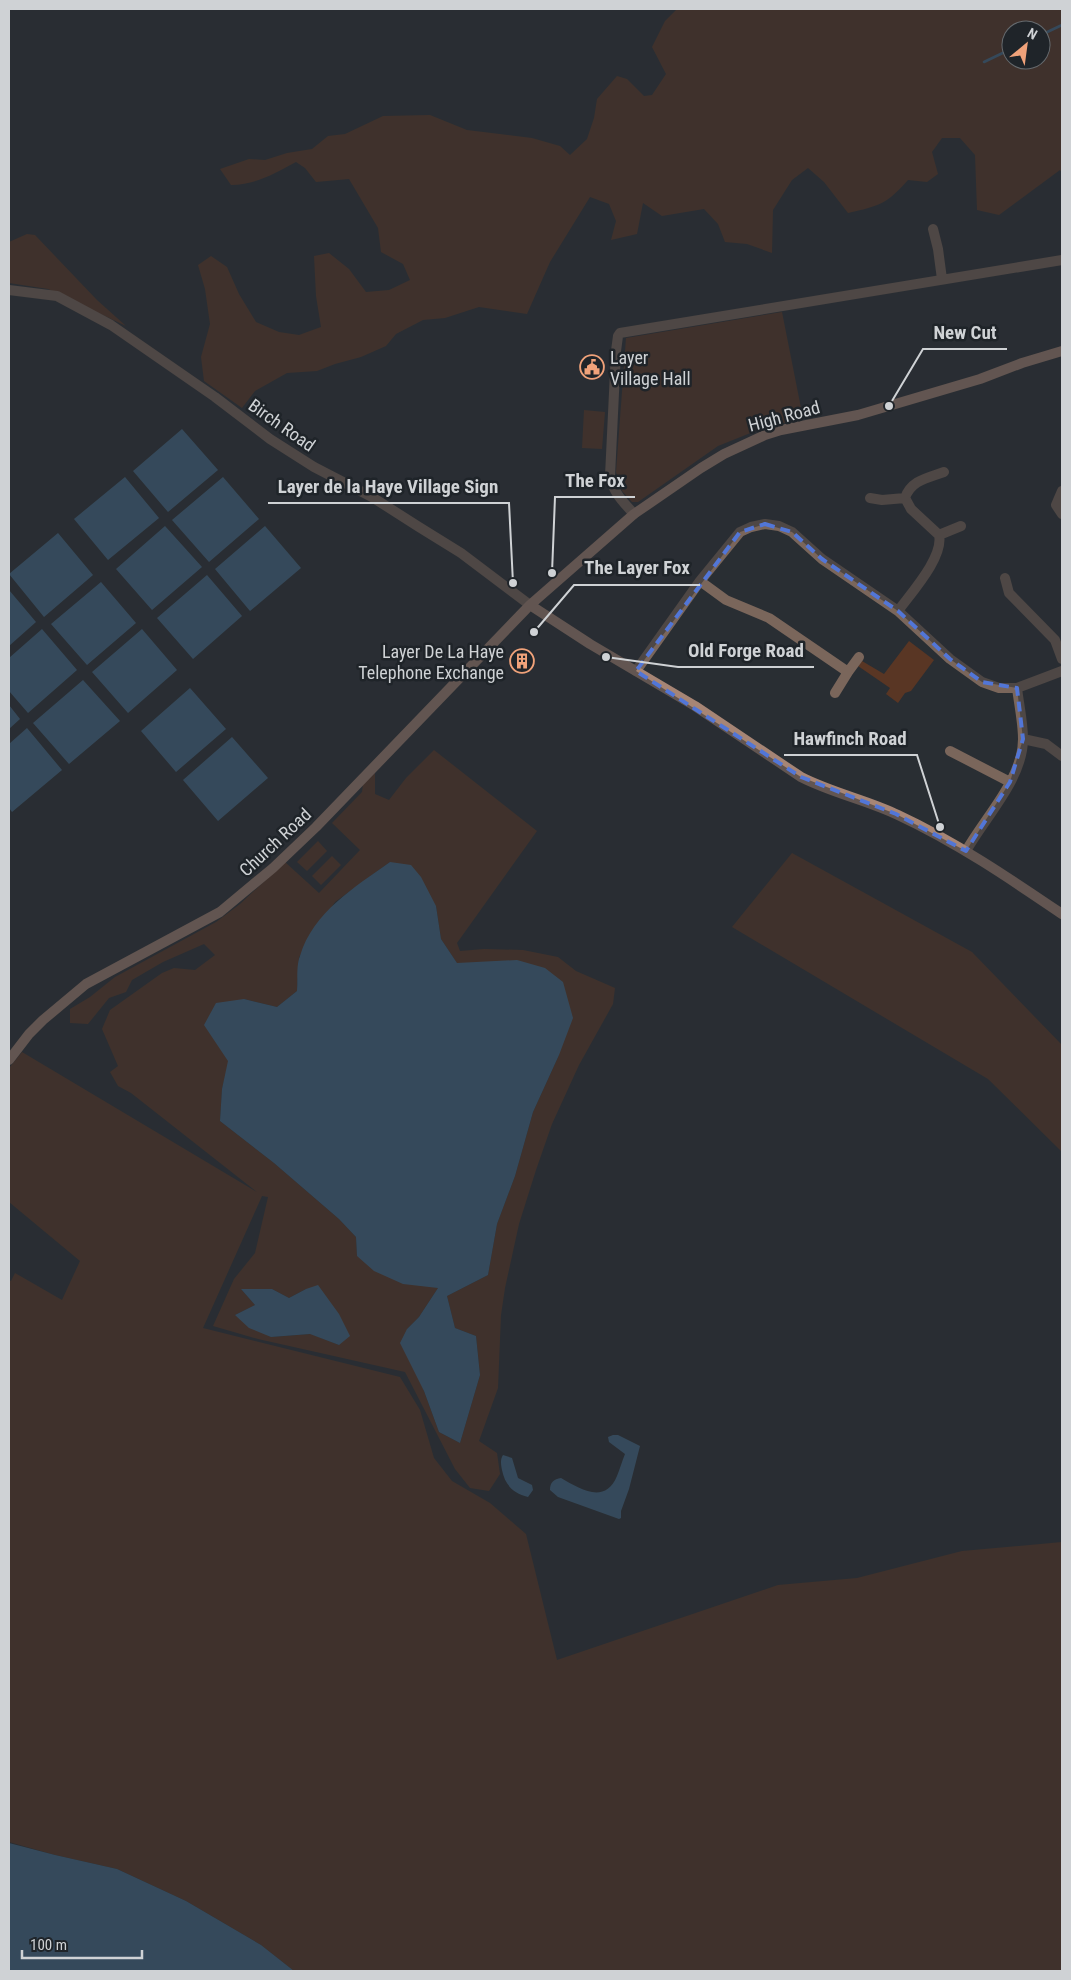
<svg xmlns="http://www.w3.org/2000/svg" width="1071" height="1980" font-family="'Roboto Condensed',sans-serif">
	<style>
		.green { fill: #593624; fill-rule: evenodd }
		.water { fill: #446c8c }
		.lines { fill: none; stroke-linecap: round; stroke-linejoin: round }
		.stream { stroke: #446c8c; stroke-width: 2.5 }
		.street { stroke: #7a665b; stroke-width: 10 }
		.secondary { stroke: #a68575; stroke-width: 10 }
		.marked { fill: none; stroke: #5276d7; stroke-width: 4; stroke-dasharray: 10 6; stroke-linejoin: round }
		.labels { text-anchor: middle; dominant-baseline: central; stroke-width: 5; stroke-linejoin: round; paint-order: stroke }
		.poi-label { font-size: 18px; fill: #cfd2d5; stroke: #1f2429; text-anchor: start }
		.street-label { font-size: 18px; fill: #cfd2d5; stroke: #1f2429 }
		.leader { fill: none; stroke: #cfd2d5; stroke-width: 2 }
		.callout-dot { fill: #cfd2d5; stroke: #1f2429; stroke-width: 2 }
		.callout-label { font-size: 19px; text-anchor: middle; font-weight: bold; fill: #cfd2d5; stroke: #1f2429; stroke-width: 5; stroke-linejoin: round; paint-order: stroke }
	</style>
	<rect width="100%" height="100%" fill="#292e33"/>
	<path class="green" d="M677,9H1062V173L1060,170L999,215L977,210L975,155L960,138H942L932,152L938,174L927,182L908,180C887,204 879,206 848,213L824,182L808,168L792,180L773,210L772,253L747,244L725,242L718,224L704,209L662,216L643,203L637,234L611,240L616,221L609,204L590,197L550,262L527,314L479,307L445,318L423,320L396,334L386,346L361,357L335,364L317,371L287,373L255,391L242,408L204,381L201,357L210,324L205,289L198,265L211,256L227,267L239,294L256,322L279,332L299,335L321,327L316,296L314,256L329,253L349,269L366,292L389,290L410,280L403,264L381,252L378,228L349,179L316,182L305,168L296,162C273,174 258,184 231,185L220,169L249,159L265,160L287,153L312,149L328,136L345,134L383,116L430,115L467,130L532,138L560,146L570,155L587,139L594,118L597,99L617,76L627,79L644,96L652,95L666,74L652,47L665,21ZM1011,30H1041V60H1011Z
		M27,234L35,235L97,300L126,326L48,289L9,283V242Z
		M782,312L803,418L758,430L718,446L638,502H632L622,491L616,472L626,338Z
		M584,410L605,412L602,449L582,448Z
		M909,641L934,660L911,691L905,693L898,703L886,694L890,688L858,666L862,661L884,674Z
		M434,750L537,831L457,943L460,951L484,949L523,950L558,957L576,971L615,988L613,1004L579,1065L552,1124L536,1170L519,1224L505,1288L501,1315L498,1388L479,1441L497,1453L500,1474L489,1491L470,1488L455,1469L405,1372L258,1339L213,1326L234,1279L255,1253L268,1197L262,1196L203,1328L400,1377L420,1410L434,1458L452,1481L490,1503L526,1534L557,1660L778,1585L857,1578L962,1551L1062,1542V1971H294L261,1945L186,1901L117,1869L55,1855L9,1842V1280L11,1281L15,1273L62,1300L80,1261L9,1202V1068L22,1052L257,1192L131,1093L118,1086L110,1072L118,1066L102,1029L110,1010L162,973L174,968L195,970L215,955L204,944L163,962L132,980L126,992L109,998L88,1024L70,1023V1009L90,997L115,977L216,922L240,904L285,862L319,893L360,850L332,823L362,792L363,784L375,773V794L389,800L406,778ZM390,862L436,906L441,939L457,963H478L559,1055L533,1112L515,1176L497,1224L488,1275L447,1296L455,1328L476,1336L480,1375L460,1443L439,1432L424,1391L407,1329L419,1317L438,1288L429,1286L357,1256L356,1237L339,1219L274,1163L220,1121L222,1089L244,999L277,1007L297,991L299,957L335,902ZM241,1289H272L289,1298L306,1289L339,1345L311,1334L271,1337L235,1315L255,1305Z
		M318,841L327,851L307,871L297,862Z
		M792,853L972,952L1062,1045V1152L988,1079L732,927Z
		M332,856L341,865L321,885L312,876Z"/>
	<path class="water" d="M182,429L218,470L168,512L133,471Z
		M125,477L159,518L108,560L74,519Z
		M223,477L259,519L209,562L172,520Z
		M165,526L202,567L152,610L116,569Z
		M265,526L301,568L250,611L215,569Z
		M58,533L93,575L44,617L9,574Z
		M207,575L242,616L193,659L157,618Z
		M101,582L136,623L87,665L51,624Z
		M9,590L36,622L9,646Z
		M42,629L77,670L28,713L9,691V658Z
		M142,629L177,670L128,713L92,672Z
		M83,680L120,721L69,764L33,723Z
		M190,688L226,729L176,772L141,731Z
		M9,705L20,719L9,729Z
		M27,728L62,770L12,812L9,808V744Z
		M232,737L268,778L218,821L183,780Z
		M390,862L411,865L421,877L436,906L441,939L457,963L517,960L545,968L563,982L573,1018L559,1055L533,1112L515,1176L497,1224L488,1275L447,1296L455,1328L476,1336L480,1375L460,1443L439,1432L424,1391L400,1343L407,1329L419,1317L438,1288L403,1284L374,1271L357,1256L356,1237L339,1219L274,1163L220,1121L222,1089L228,1061L204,1025L216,1003L244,999L277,1007L297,991C298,980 296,966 300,956C313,912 355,887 390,862Z
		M318,1285L339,1314L350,1336L339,1345L310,1334L271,1337L249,1328L235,1315L255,1305L241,1289H272L289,1298L306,1289Z
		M613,1435H618L640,1446L629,1489L621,1511V1518L619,1519L558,1497L550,1490C550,1482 554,1479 561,1478C580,1489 605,1505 617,1476C620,1469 622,1461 625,1454L609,1442L608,1437Z
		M503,1455L512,1458L518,1478L532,1485L533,1490L528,1497C513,1493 505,1485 502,1470C501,1464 500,1460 503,1455Z
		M9,1843L55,1855L117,1869L186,1901L261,1945L294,1971H9Z"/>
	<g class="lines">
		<path class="stream" d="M1041,35L1062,25
			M984,62L1011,49"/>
		<path class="street" d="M933,229L938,249L942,279
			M9,290L57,296L111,325L215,397L270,439L314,467L372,497L419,527L461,553L530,605
			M1062,491L1056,505L1062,514
			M870,498L882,500L905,498
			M634,514C623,502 613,492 610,476L616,351L618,336L620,333L1062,260
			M939,535L961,526
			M1005,578L1009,593L1055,640L1062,659
			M700,581L726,600L769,618L848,672L835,693
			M898,611C911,593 944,557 939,535L911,509L905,498C911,480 928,478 944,472
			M636,671L700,581L740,532L751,527L765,524L779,526L792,532L822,559L898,611L950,659L982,682L999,688H1017L1062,671
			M848,672L859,657
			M1023,739L1046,744L1062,756
			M950,751L1010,782
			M966,851C985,817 1023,779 1023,739C1023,722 1019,705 1017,688"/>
		<path class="secondary" d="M530,605L590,644L695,706L801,777C832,793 867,800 898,815C956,842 1009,878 1062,914
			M9,1060L29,1034L43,1020L86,984L220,912L273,868L316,827L530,605L634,514L701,468L724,454L765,435L781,430L858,415L980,379L1022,363L1062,351"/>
	</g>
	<path d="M0 0H1071V1980H0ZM765,524L792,532L822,559L898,611L950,659L982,682L1017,688L1023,739L1010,782L966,851L896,814L801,777L636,671L740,532Z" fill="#292e33" fill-opacity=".55" fill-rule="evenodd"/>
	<path class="marked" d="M765,524L792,532L822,559L898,611L950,659L982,682L1017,688L1023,739L1010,782L966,851L896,814L801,777L636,671L740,532Z"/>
	<defs>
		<g id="civic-ring" transform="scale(1.25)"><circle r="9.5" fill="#1f2429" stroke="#f0a27a" stroke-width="1.5"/><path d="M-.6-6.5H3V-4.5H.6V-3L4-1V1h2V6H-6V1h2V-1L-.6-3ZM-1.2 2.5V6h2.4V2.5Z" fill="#f0a27a"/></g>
		<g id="building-ring" transform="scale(1.25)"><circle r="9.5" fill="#1f2429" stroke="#f0a27a" stroke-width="1.5"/><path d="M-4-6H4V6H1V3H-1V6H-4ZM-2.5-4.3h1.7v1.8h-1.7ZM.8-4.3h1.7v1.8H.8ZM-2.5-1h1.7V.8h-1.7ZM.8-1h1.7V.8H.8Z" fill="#f0a27a"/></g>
	</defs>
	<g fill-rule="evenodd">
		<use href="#civic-ring" x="592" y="367"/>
		<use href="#building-ring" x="522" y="661"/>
	</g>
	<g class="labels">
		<g class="poi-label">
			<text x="610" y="357">Layer<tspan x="610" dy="21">Village Hall</tspan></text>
			<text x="504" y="651" text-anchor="end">Layer De La Haye<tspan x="504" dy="21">Telephone Exchange</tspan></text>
		</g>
		<g class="street-label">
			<text transform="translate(784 416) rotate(-15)">High Road</text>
			<text transform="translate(282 425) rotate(35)">Birch Road</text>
			<text transform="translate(275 842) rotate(-43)">Church Road</text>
		</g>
	</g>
	<path class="leader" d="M889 406L923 349H1007M552 573L555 497H635M513 583L509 503H268M534 632L574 585H700M606 657L678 667H814M940 827L917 755H784"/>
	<g class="callout-dot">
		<circle cx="889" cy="406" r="5"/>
		<circle cx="552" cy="573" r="5"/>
		<circle cx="513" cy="583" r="5"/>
		<circle cx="534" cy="632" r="5"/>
		<circle cx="606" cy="657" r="5"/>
		<circle cx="940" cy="827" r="5"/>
	</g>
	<g class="callout-label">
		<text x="965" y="339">New Cut</text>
		<text x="595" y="487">The Fox</text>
		<text x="388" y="493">Layer de la Haye Village Sign</text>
		<text x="637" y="574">The Layer Fox</text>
		<text x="746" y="657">Old Forge Road</text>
		<text x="850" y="745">Hawfinch Road</text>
	</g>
	<rect width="1071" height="1980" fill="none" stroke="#cfd2d5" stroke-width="20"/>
	<g transform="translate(1026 45) rotate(29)"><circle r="24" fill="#1f2429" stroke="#656a6e"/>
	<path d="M0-4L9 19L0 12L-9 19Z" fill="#f0a27a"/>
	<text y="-8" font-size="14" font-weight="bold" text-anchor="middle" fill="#cfd2d5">N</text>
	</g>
	<path d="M22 1950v8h120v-8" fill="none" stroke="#cfd2d5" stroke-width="2.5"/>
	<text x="30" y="1950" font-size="15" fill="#cfd2d5" stroke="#1f2429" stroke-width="4" paint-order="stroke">100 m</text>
</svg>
